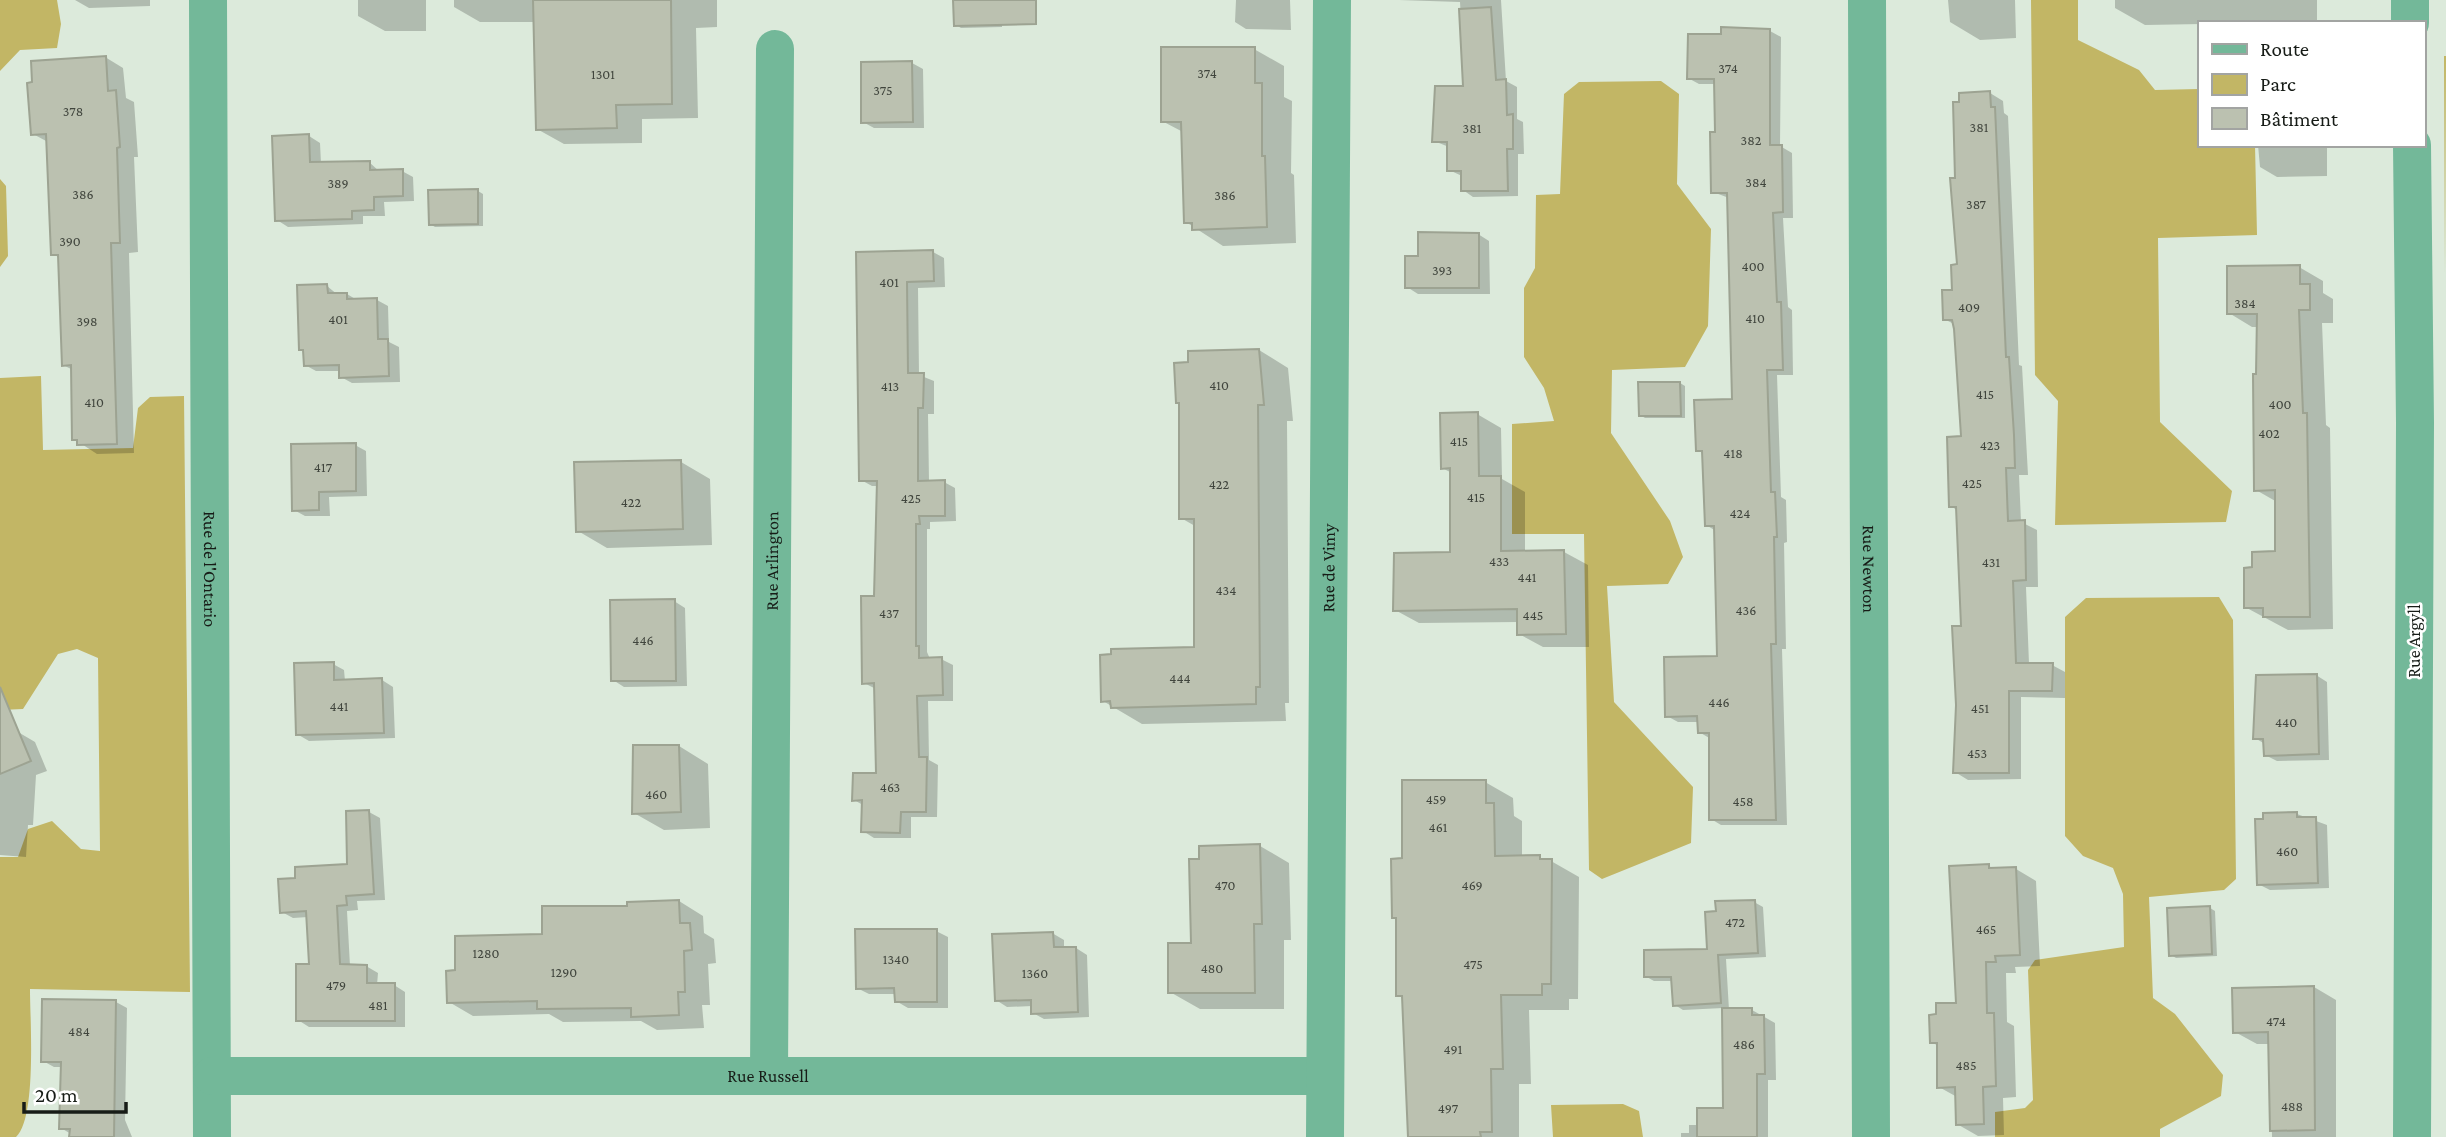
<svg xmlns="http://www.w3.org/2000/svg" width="2446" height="1137" font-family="'Crimson Pro',serif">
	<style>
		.green { fill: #c2b665 }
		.shadow { fill: #0003 }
		.building { fill: #bbc1b0; stroke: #9da392; stroke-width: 2 }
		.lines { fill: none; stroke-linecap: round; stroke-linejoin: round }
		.minor { stroke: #73b899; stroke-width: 38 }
		.labels { text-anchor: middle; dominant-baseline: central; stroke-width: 5; stroke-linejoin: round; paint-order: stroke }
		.number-label { font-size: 14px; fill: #40453d }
		.street-label { font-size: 18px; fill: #171c17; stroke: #fff }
	</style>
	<rect width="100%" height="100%" fill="#dceadb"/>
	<path class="green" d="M0,0H57L61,24L57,48L20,50L0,71Z
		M2031,0H2078V40L2139,70L2155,90L2199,89V145H2255L2257,235L2158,238L2160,422L2232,491L2226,522L2055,525L2058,401L2035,375Z
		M2444,56H2446L2445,273Z
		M1661,81L1679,94L1677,184L1711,229L1708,326L1685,367L1612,370L1611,433L1670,521L1683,557L1668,584L1607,586L1614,702L1693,787L1691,843L1602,879L1589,870L1584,534H1512V424L1554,421L1544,388L1524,357V288L1535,268L1536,195L1560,194L1564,94L1579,82Z
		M0,179L6,186L8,256L0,267Z
		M41,376L43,450L133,448L138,408L150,397L184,396L190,992L30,989C30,1020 37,1118 16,1137H0V857H18L28,829L52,821L81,849L100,851L98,658L77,649L58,654L23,709L0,710V378Z
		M2219,597L2233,620L2236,879L2224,890L2149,897L2153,998L2175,1014L2223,1075L2221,1096L2160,1129V1137H1995V1112L2025,1108L2033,1100L2028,970L2035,960L2124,947L2123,894L2113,868L2083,856L2065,836V617L2086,598Z
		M1623,1104L1639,1111L1643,1137H1553L1551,1105Z"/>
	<path class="shadow" d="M75,0H150V6L89,8Z
		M358,0H426V31H385L358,16Z
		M454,0H717V27L696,28L698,118L642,119V143L564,144L537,129L535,22H480L454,7Z
		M955,0H1002V27L961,28L956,25Z
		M1236,0H1290L1291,30L1246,29L1235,22Z
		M1399,0H1501L1506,81L1517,87V119L1523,122L1524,154H1518V196L1473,197L1463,190L1462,176L1449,170V147L1434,141L1433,112L1465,87L1460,2Z
		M1948,0H2015L2016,38L1980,40L1950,22Z
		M2115,0H2317V22L2145,25L2115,8Z
		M1770,31L1781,37L1780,146L1792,153L1793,218H1783L1788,307L1792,310L1793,375H1777L1781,497L1786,500L1787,542L1784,543L1786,649H1782L1787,825H1721L1711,819V739L1699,732V722H1678L1667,716L1719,658L1716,531L1706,525L1704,454L1698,450L1734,401L1729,198L1713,192L1716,84H1699L1688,78L1723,36Z
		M1254,49L1284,66V97L1292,101L1291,173L1294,175L1296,243L1223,246L1186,222L1183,132L1162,121Z
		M105,57L123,68L126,98L134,102L138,157H134L138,252L129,253L134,453L97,454L74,439L73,370L63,365L60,258L53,254L48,142L33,134Z
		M912,63L923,69L924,128H874L863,122Z
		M1990,93L2003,101L2004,113L2008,116L2019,365L2022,366L2028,475H2019L2021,522L2037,530L2038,587H2026L2029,664L2052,665L2065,672V698L2021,697V779L1968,780L1955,772L1963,628L1958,511L1951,506L1963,438L1954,324L1944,319L1958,266L1957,180Z
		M309,136L320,143L321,164L369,162L380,172L402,171L413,177L414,201L384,202L385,216H363V224L288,227L277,220Z
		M2258,145H2327V176L2277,177L2260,167Z
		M478,191L483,194V226L435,227L430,224Z
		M1478,234L1489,241L1490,294H1418L1407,287L1420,258Z
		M933,252L944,258L945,287L918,288L919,375L934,381V414H928L929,482H944L955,488L956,521L930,522V529H927V652L930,659H941L953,665V701H928L929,760L938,765L937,817H911V838H874L863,831V805L854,800L878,775L876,689L864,683L876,598L879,486H872L861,480L858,254Z
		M2299,267L2323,281V293L2333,299V323H2322L2326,425L2330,428L2333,629L2288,630L2245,607L2253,569L2277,553V502L2256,490L2258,327H2252L2229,313Z
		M327,286L338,295L347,294L357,300H377L388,306L389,342L399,347L400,382L352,383L341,377V371H316L305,365V352L300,349Z
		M1259,350L1288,368L1293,421H1287L1289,703H1285L1286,721L1142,724L1103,701L1195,649V526L1181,518Z
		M1680,383L1685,386V418H1645L1640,415Z
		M1477,414L1501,428L1502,479L1525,492V552H1564L1588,565L1589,647H1543L1519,634V622L1419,623L1395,610L1452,554V473L1442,468Z
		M355,445L366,451L367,496L329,497L330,516H305L294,510Z
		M681,462L710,479L712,545L607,548L578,531Z
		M674,601L685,608L687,686L624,687L613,680Z
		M333,664L344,670L345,681L382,680L393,687L395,738L309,741L297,734Z
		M2316,675L2327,682L2329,760L2277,761L2265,755V744L2255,738Z
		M18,732L35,742L47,771L36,775L33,825H28L26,857L0,855V740Z
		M679,746L708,764L710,828L664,830L634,813Z
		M1485,782L1513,798L1514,816L1522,821V857L1551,861L1579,877L1578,999H1569V1010H1529L1531,1084H1519V1137H1410L1404,999L1398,995V919L1394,917L1404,860Z
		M369,812L380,818L385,900L357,901L358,910L347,911L350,966H366L378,973L377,985H394L405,992V1027H309L298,1020L311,966L308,917L293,918L282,912L297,880L349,866Z
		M2297,814L2327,825L2329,888L2270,890L2258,884Z
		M1260,846L1289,863L1291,940H1284V1009H1200L1170,992L1193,944Z
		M1989,866L1995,870L2016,869L2036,881L2040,966L2015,967L2016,973H2006L2007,1022L2014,1026L2016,1097L2003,1098L2004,1135L1978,1136L1957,1124V1097L1939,1087L1938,1046L1932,1042L1958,1004Z
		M679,901L703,916L704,933L714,939L716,963L708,964L710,1005H702L704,1028L657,1030L641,1021L563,1022L549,1014L473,1016L449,1002L457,972L544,936L629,908Z
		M1754,902L1763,907L1766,957L1726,959L1729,1010H1752L1775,1023L1776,1080H1768V1137H1681V1133H1689V1125H1699L1725,1110L1723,1008L1683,1010L1675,1005L1673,981H1654L1645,976L1709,951Z
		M2210,908L2215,911L2217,956L2176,958L2171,955Z
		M936,931L948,937V1008H908L896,1001V994H869L857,988Z
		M1052,933L1064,940V948H1076L1087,955L1089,1017L1044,1019L1033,1013L1032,1006L1007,1007L996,1000Z
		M2314,987L2336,1000V1137H2272L2270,1044H2257L2235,1032Z
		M116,1002L127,1008L125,1120L132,1137H71V1134L61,1128L62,1067H54L43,1061Z"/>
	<path class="building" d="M533,0H671L672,104L616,105L617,128L536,130Z
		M953,0H1036V24L954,26Z
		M1491,7L1496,80L1506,79L1507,115L1513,114V149H1507L1508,191H1461V171H1447V142H1432L1435,86H1463L1459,9Z
		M1721,27L1770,29V145H1782L1783,212L1773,213L1777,302H1781L1783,370H1767L1771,492H1775L1777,537H1774L1776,644H1771L1776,820H1709V733H1698L1697,716L1665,717L1664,657L1717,656L1714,526H1705L1702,451H1696L1694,400L1732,399L1727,193H1711L1710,132H1715L1714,79H1687L1688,34H1721Z
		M1161,47H1255V83H1262V156H1265L1267,227L1192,230V223H1184L1181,122H1161Z
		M106,56L108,91L116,90L120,147L117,148L120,243H111L117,444L77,445V440H72L71,365L62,366L58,255H51L46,134L31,135L27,83L32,82L31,61Z
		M912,61L913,122L861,123V62Z
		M1990,91L1991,107H1995L2006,357H2009L2014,435L2015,468H2006L2008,521L2025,520L2026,580L2013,581L2016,663H2053L2052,691H2009V773H1953L1956,705L1952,626H1961L1956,507H1949L1947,437L1961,436L1954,329L1952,320H1943L1942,290H1952L1951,265L1957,264L1950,178H1955L1953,102H1959V93Z
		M309,134L310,162L370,161V170L403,169V196L374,197V210L352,211V219L275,221L272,136Z
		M478,189V224L429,225L428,190Z
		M1418,232L1479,233V288H1405V256H1418Z
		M933,250L934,281L907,282L908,373H924L923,408H918V481L945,480V516H919L920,524H916V646H919V658L942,657L943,695L917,696L919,757H927L926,812H901L900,833L861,832L862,800L852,801L853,773H876L874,683L862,684L861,596H874L877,481H859L856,252Z
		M2300,265V284H2310V310H2299L2303,413H2307L2310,617H2263V608H2244V568L2252,567V552L2275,551V490L2254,491L2253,374H2256L2257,314H2227V266Z
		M327,284L328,293H347V299L377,298L378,339H388L389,376L339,378V365L304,366L303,350H299L297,285Z
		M1259,349L1264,405H1258L1260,687H1256V704L1111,708L1110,701L1101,702L1100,655L1111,654V649L1194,647V519H1179V403H1176L1174,363L1188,362V351Z
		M1638,382H1680L1681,416H1639Z
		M1478,412L1479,476H1501V551L1564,550L1566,634L1517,635V609L1393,611L1394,553L1450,552V468L1441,469L1440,413Z
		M356,443V491L319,492V510L292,511L291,444Z
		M681,460L683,529L576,532L574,462Z
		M675,599L676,681H611L610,600Z
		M334,662V680L382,678L384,733L296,735L294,663Z
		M2317,674L2319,754L2264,756L2263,739H2253L2256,675Z
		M0,687L31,761L0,774Z
		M633,745H679L681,812L632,814Z
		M1402,780H1486V803H1494L1495,856L1540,855V859H1552L1551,984H1542V995H1501L1503,1069H1491L1492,1132H1480L1481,1137H1408L1402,996H1396V918H1392L1391,859L1402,858Z
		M369,810L374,894L346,896L347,905L337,906L340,964L367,965V983H395V1021H296V964H309L306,911L280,913L278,879L295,878V867L347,864L346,811Z
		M2297,812V817H2316L2318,883L2257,885L2255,819H2263V813Z
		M1260,844L1262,924H1254L1255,993H1168V943H1191L1189,859H1199V846Z
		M1989,864V868L2016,867L2020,955L1995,956L1996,962H1986L1987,1013H1994L1996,1086L1983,1087L1984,1124L1956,1125L1955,1087L1937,1088V1043H1930L1929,1015L1936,1014V1003H1956L1949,866Z
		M679,900L680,923H690L692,950L684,951L685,992H678L679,1015L631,1017V1008L537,1009V1001L447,1003L446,971L455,970V936L542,934V906H627V902Z
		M1755,900L1758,953L1718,955L1721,1003L1673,1006L1671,977H1644V950L1707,949L1705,912L1716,911L1715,901Z
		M2210,906L2212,954L2169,956L2167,908Z
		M855,929H937V1002H895L894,988L856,989Z
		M1053,932L1054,947H1076L1078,1012L1031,1014V1000L995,1001L992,934Z
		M2314,986L2315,1130L2270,1131L2268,1032L2233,1033L2232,988Z
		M42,999L116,1000L114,1137H69L70,1129H59L61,1062H41Z
		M1722,1008H1752V1015H1764L1765,1074H1757V1137H1697V1108H1723Z"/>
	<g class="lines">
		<g class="minor">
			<path id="s1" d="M208,0L212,1137"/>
			<path id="s2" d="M1867,0L1871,1137"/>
			<path d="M2410,0V23"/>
			<path d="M2412,145L2415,423L2412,1137"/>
			<path id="s3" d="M769,1074L775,49"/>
			<path id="s4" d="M212,1076H1325"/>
			<path id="s5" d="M1325,1137L1332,0"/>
		</g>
	</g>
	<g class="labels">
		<g class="number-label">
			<text x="1728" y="68">374</text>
			<text x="1207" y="73">374</text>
			<text x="603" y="74">1301</text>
			<text x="883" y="90">375</text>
			<text x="73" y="111">378</text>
			<text x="1979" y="127">381</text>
			<text x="1472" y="128">381</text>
			<text x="1751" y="140">382</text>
			<text x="1756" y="182">384</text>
			<text x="338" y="183">389</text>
			<text x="83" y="194">386</text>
			<text x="1225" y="195">386</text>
			<text x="1976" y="204">387</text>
			<text x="70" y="241">390</text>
			<text x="1753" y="266">400</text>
			<text x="1442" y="270">393</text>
			<text x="889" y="282">401</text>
			<text x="2245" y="303">384</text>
			<text x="1969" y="307">409</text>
			<text x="1755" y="318">410</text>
			<text x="338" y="319">401</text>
			<text x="87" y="321">398</text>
			<text x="1219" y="385">410</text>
			<text x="890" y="386">413</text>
			<text x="1985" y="394">415</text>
			<text x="94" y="402">410</text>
			<text x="2280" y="404">400</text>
			<text x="2269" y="433">402</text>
			<text x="1459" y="441">415</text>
			<text x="1990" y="445">423</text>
			<text x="1733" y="453">418</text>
			<text x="323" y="467">417</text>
			<text x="1972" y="483">425</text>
			<text x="1219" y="484">422</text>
			<text x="1476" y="497">415</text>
			<text x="911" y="498">425</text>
			<text x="631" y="502">422</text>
			<text x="1740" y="513">424</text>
			<text x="1499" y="561">433</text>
			<text x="1991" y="562">431</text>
			<text x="1527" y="577">441</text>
			<text x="1226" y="590">434</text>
			<text x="1746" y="610">436</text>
			<text x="889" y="613">437</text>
			<text x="1533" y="615">445</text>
			<text x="643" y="640">446</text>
			<text x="1180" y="678">444</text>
			<text x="1719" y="702">446</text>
			<text x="339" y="706">441</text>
			<text x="1980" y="708">451</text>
			<text x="2286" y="722">440</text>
			<text x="1977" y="753">453</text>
			<text x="890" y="787">463</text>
			<text x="656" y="794">460</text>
			<text x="1436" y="799">459</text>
			<text x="1743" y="801">458</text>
			<text x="1438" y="827">461</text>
			<text x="2287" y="851">460</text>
			<text x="1225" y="885">470</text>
			<text x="1472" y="885">469</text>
			<text x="1735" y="922">472</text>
			<text x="1986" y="929">465</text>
			<text x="486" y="953">1280</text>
			<text x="896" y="959">1340</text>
			<text x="1473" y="964">475</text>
			<text x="1212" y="968">480</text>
			<text x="564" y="972">1290</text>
			<text x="1035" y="973">1360</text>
			<text x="336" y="985">479</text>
			<text x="378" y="1005">481</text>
			<text x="2276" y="1021">474</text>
			<text x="79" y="1031">484</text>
			<text x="1744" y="1044">486</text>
			<text x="1453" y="1049">491</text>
			<text x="1966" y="1065">485</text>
			<text x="2292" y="1106">488</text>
			<text x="1448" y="1108">497</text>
		</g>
		<g class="street-label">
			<text stroke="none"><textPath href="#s3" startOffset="513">Rue Arlington</textPath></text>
			<text stroke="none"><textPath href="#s2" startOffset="569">Rue Newton</textPath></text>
			<text stroke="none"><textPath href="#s1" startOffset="569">Rue de l'Ontario</textPath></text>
			<text stroke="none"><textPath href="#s5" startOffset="569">Rue de Vimy</textPath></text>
			<text transform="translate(2414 641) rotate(-90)">Rue Argyll</text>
			<text stroke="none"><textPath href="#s4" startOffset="556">Rue Russell</textPath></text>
		</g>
	</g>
	<rect x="2198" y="21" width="228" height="126" fill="#ffffff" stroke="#a2a4a2" stroke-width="2"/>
	<rect x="2212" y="44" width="35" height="10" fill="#73b899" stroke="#a2a4a2" stroke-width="2"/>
	<text x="2260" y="56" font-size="21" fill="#171c17">Route</text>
	<rect x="2212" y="74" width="35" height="21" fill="#c2b665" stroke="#a2a4a2" stroke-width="2"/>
	<text x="2260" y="91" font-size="21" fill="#171c17">Parc</text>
	<rect x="2212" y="108" width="35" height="21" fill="#bbc1b0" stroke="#a2a4a2" stroke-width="2"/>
	<text x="2260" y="126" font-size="21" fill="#171c17">Bâtiment</text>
	<path d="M24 1102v10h102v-10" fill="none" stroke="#171c17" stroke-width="3.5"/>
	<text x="35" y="1102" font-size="21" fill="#171c17" stroke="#ffffff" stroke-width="5" paint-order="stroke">20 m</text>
</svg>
